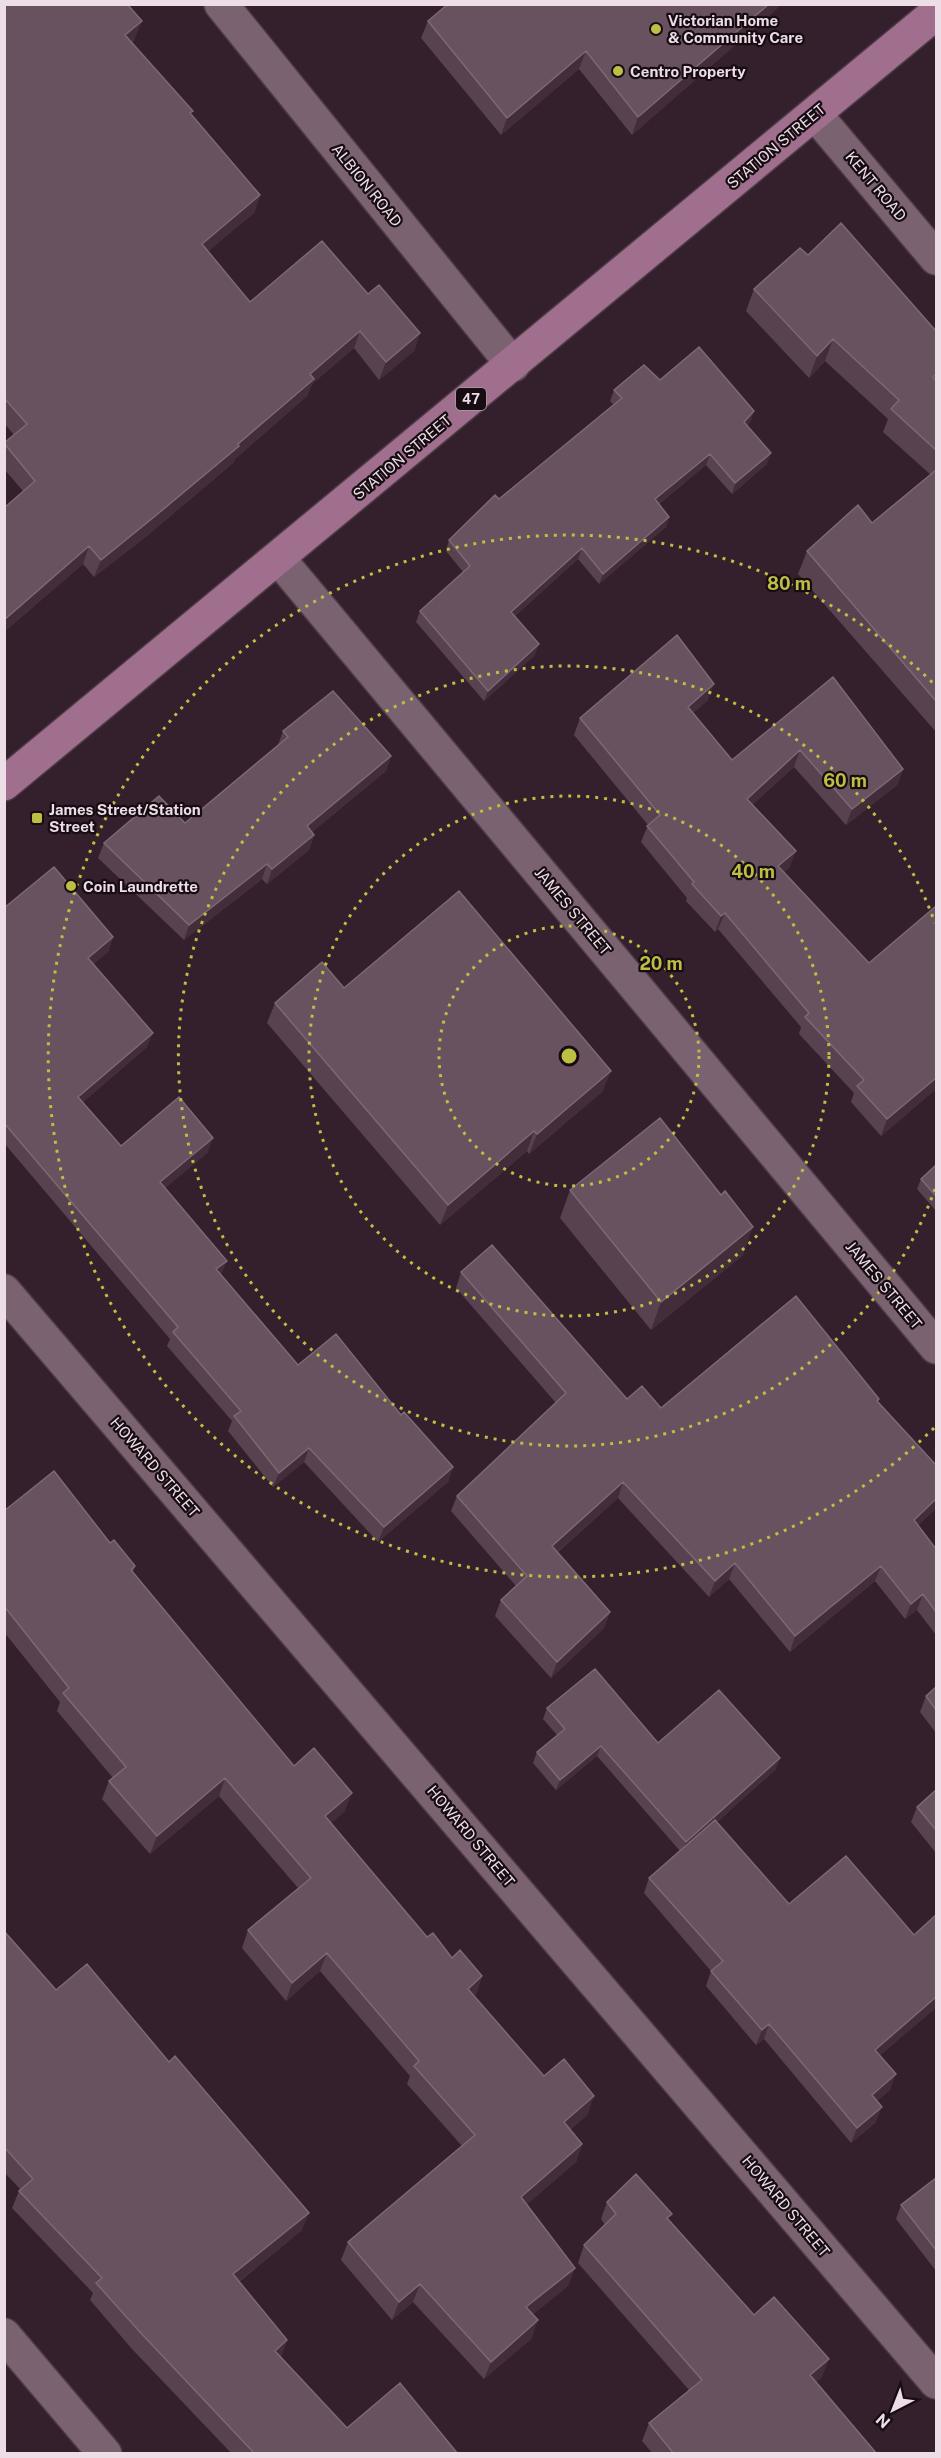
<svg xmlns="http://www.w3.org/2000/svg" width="941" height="2458" font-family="'Public Sans',sans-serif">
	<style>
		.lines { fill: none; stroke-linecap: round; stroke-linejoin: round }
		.minor-casing { stroke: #4d3b46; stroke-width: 36 }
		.major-casing { stroke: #4d3b46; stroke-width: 36 }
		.minor { stroke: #7b6271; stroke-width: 33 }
		.major { stroke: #a16f8e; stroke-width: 33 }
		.wall { fill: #58424f }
		.shaded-wall { fill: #432d3a }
		.building { fill: #685260; stroke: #7d6875; stroke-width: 1.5 }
		.ring { fill: none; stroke: #bdbf43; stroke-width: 3; stroke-dasharray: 3 6 }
		.poi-dot { fill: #bdbf43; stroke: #160c12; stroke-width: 2 }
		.labels { text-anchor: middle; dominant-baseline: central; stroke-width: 4.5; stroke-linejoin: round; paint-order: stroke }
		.shield { fill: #160c12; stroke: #ac9ea6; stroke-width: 1.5 }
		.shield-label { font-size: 14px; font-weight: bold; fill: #ecdde6 }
		.poi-label { font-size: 15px; font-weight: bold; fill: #ecdde6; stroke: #160c12; text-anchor: start }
		.street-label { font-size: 15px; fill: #ecdde6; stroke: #160c12 }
		.centre { fill: #bdbf43; stroke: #160c12; stroke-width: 3 }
		.ring-label { font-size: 18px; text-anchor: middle; font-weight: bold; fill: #bdbf43; stroke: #160c12; stroke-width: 4.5; stroke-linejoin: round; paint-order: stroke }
	</style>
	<rect width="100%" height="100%" fill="#341f2c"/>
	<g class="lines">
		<g class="minor-casing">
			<path id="minor" d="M221,4L513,365
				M815,114L936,258
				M279,559L936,1347
				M4,1291L936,2382
				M4,2335L105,2454"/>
		</g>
		<g class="major-casing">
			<path id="major" d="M4,784L936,13"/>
		</g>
		<use href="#minor" class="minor"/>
		<use href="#major" class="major"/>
	</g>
	<path class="wall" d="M4,4L135,38L132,42L192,115L260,195L254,213L208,251L250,302L368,294L420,333L414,351L379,380L354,348L312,384L307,396L235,459L233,463L148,535L94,577L83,564L4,632V508L23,491L4,469V443L14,435L4,423Z
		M782,4L632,135L579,69L501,135L421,38L428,21Z
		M808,255L936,331V732L798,574L807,551L872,523L931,475L883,432L888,419L825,361L809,378L746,311L754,289Z
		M660,380L751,421L747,425L767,464L732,494L706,465L659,504L669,517L666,527L599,584L578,559L515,616L535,655L484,701L416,622L420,611L463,572L446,551L449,540L614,405L610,401L614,390Z
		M833,677L903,769L897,785L846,825L794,767L752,805L790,867L784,872L936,1089L881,1136L851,1102L854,1093L799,1034L801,1027L718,929L715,932L686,901L687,898L641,842L648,825L574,735L580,718L708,700L693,713L732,760Z
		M283,731L391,756L386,771L312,832L314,835L309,850L267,884L262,879L184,940L98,858L104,843L185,823L278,745Z
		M4,908L113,937L108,952L93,964L147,1047L83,1102L121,1146L208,1152L165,1188L221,1275L298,1365L401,1415L453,1467L448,1482L378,1542L304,1462L273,1487L228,1431L232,1421L167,1346L170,1339L4,1143Z
		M344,988L603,1091L529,1154L527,1151L440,1225L267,1023L275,1003Z
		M936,1165V1211L917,1189L921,1179Z
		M570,1190L743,1255L651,1330L560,1218Z
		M461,1272L627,1399L661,1408L879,1399L878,1402L918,1526L936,1549V1635L917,1610L905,1619L875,1581L790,1652L729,1579L709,1597L618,1498L558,1552L610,1612L604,1628L551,1678L495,1616L501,1600L516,1586L451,1511L457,1496L556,1403L456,1288Z
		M4,1511L135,1566L133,1572L294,1766L345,1811L331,1823L427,1937L452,1958L482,1976L476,1994L474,1996L544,2076L588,2114L570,2130L582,2144L576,2162L527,2204L575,2268L568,2286L533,2314L532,2338L484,2379L413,2302L392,2320L341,2260L348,2242L462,2146L407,2084L410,2076L320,1971L286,2001L242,1948L248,1930L298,1888L219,1796L150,1854L102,1799L109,1781L113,1778L57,1711L60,1702L4,1632Z
		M936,1687V1733L920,1712L926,1696Z
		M547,1708L658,1743L776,1769L717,1822L789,1904L914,1935L880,2056L890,2090L877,2101L876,2122L851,2143L764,2039L756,2045L706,1986L711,1971L644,1893L649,1878L680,1851L597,1756L556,1790L533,1763L537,1752L557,1735L543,1719Z
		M936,1790V1853L911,1822L917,1807Z
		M4,1931L56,1990L302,2230L239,2282L287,2340L281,2357L347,2428L458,2454H232L132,2349L90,2300L93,2293L12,2208L19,2191L20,2189L4,2172Z
		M936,2178V2271L896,2219L901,2205Z
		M607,2202L669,2221L754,2315L822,2377L816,2382L877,2454H653L642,2441L649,2423L689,2390L578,2263L584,2245L605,2225L601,2219Z"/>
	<path class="shaded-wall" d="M769,4H782L632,135L638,117Z
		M142,21L135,38L119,52L125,35Z
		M586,51L579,69L501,135L507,118Z
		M260,195L254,213L196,262L202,244Z
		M360,331L354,348L312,384L307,396L235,459L233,463L148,535L94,577L101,560L238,444L310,374Z
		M420,333L414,351L379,380L386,362Z
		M833,339L825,361L809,378L817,356Z
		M754,411L751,421L740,432L744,422Z
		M771,453L767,464L732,494L735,483Z
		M710,454L706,465L651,510L655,499Z
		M669,517L666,527L599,584L603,574Z
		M89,546L83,564L4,632V620Z
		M582,548L578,559L507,623L511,612Z
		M539,644L535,655L484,701L488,691Z
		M714,684L708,700L682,723L688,707Z
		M800,750L794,767L741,815L747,799Z
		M391,756L386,771L301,841L307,826Z
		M903,769L897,785L846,825L852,809Z
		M314,835L309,850L267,884L272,869Z
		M796,851L790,867L772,883L778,866Z
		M267,864L262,879L184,940L189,925Z
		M725,913L718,929L715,932L721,916Z
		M113,937L108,952L83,973L88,958Z
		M153,1033L147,1047L73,1111L78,1097Z
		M611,1071L603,1091L529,1154L537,1134Z
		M936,1078V1089L881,1136L887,1119Z
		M534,1131L527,1151L440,1225L448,1205Z
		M213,1138L208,1152L155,1197L160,1182Z
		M753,1227L743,1255L651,1330L661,1302Z
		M227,1261L221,1275L216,1269Z
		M309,1448L304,1462L273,1487L279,1473Z
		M453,1467L448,1482L378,1542L384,1527Z
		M623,1482L618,1498L547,1561L552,1546Z
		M936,1499V1509L908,1535L914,1520Z
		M735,1563L729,1579L709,1597L715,1581Z
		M881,1566L875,1581L790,1652L795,1636Z
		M923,1594L917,1610L905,1619L911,1604Z
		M610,1612L604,1628L551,1678L557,1662Z
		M601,1746L597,1756L556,1790L560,1780Z
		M780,1758L776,1769L682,1853L686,1842Z
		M225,1778L219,1796L150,1854L157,1836Z
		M352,1793L345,1811L319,1834L325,1816Z
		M327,1953L320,1971L286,2001L292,1983Z
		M482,1976L476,1994L461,2007L468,1989Z
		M936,1997V2008L869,2065L875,2050Z
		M769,2024L764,2039L756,2045L762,2030Z
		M896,2074L890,2090L866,2110L872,2095Z
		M594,2096L588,2114L558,2140L564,2122Z
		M882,2107L876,2122L851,2143L857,2128Z
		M582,2144L576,2162L515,2215L521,2197Z
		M309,2213L302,2230L226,2292L233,2274Z
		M575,2268L568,2286L520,2325L526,2307Z
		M420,2284L413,2302L392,2320L399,2302Z
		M538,2320L532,2338L484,2379L491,2362Z
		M287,2340L281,2357L275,2351Z
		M829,2359L822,2377L804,2393L810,2375Z"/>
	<path class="building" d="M4,4H127L142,21L125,35L193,111L190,113L260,195L202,244L250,302L322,241L368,294L379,285L420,333L386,362L360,331L310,374L314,379L238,444L239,446L154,517L101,560L89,546L4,620V508L35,481L4,443L27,424L4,398Z
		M448,4H769L638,117L586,51L507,118L428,21Z
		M841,223L936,331V374L933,377L936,381V450L891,409L899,400L833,339L817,356L754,289L800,248L808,255Z
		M699,347L754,411L744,422L771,453L735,483L710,454L655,499L669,517L603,574L582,548L511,612L539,644L488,691L420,611L470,566L449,540L495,495L499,499L622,398L614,390L644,365L660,380Z
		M936,470V701L807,551L858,505L872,523Z
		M677,635L714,684L688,707L732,760L833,677L903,769L852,809L800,750L747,799L796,851L778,866L869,963L936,906V1078L887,1119L857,1086L864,1080L805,1017L809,1013L725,913L721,916L692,884L694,882L647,826L660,815L580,718Z
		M333,691L391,756L307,826L314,835L272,869L267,864L189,925L104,843L159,796L185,823L288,737L283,731Z
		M54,867L113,937L88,958L153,1033L78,1097L121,1146L179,1097L213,1138L160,1182L227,1261L216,1269L298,1365L336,1334L401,1415L404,1412L453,1467L384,1527L309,1448L279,1473L234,1416L241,1411L173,1332L178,1327L4,1123V908Z
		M459,891L611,1071L537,1134L534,1131L448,1205L275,1003L322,962L344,988Z
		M660,1118L721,1195L725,1191L753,1227L661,1302L570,1190Z
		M936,1165V1196L921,1179Z
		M492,1245L627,1399L642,1386L661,1408L796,1296L879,1399L877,1401L936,1465V1499L914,1520L936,1549V1612L923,1594L911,1604L881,1566L795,1636L735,1563L715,1581L623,1482L552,1546L610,1612L557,1662L501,1600L527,1576L457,1496L566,1393L461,1272Z
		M54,1471L110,1543L114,1540L135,1566L131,1570L294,1766L314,1748L352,1793L325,1816L427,1937L433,1933L452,1958L460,1950L482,1976L468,1989L544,2076L564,2059L594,2096L564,2122L582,2144L521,2197L575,2268L526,2307L538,2320L491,2362L420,2284L399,2302L348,2242L475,2135L414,2066L419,2061L327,1953L292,1983L248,1930L311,1878L225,1778L157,1836L109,1781L126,1767L63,1693L69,1688L4,1606V1511Z
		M595,1669L658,1743L719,1690L780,1758L686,1842L601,1746L560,1780L537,1752L565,1729L547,1708Z
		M936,1687V1710L926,1696Z
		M936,1790V1830L917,1807Z
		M715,1820L789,1904L846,1856L914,1935L936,1915V1997L875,2050L896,2074L872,2095L882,2107L857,2128L769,2024L762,2030L711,1971L723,1961L649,1878Z
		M4,1931L56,1990L87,1964L169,2062L175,2056L309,2213L233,2274L287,2340L275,2351L347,2428L400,2383L458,2454H255L139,2331L96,2283L102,2278L19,2191L33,2179L4,2147Z
		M636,2174L672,2214L667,2218L754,2315L774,2297L829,2359L810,2375L877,2454H674L649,2423L702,2380L584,2245L616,2214L607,2202Z
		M936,2178V2250L901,2205Z"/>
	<g class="ring">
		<circle cx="569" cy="1056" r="130"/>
		<circle cx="569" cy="1056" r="260"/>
		<path d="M935 1189A390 390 0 1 1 935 923"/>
		<path d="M934 1428A521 521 0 1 1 934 684"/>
	</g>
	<g class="poi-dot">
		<circle cx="656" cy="29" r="6"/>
		<circle cx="618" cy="71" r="6"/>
		<rect x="31" y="812" width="12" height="12" rx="3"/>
		<circle cx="71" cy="886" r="6"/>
	</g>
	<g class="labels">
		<rect class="shield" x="456" y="388" width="30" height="22" rx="4.5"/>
		<g class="shield-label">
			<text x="471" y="399">47</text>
		</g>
		<g class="poi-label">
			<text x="668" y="20">Victorian Home<tspan x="668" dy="17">&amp; Community Care</tspan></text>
			<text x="630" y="71">Centro Property</text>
			<text x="49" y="809">James Street/Station<tspan x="49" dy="17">Street</tspan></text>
			<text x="83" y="886">Coin Laundrette</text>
		</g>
		<g class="street-label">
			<text transform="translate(776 146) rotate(-40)">STATION STREET</text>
			<text transform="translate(367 185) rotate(51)">ALBION ROAD</text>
			<text transform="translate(876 186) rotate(50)">KENT ROAD</text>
			<text transform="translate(402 457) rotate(-40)">STATION STREET</text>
			<text transform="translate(573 911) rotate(50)">JAMES STREET</text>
			<text transform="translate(884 1285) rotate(50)">JAMES STREET</text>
			<text transform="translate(155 1467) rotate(49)">HOWARD STREET</text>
			<text transform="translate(471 1836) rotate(50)">HOWARD STREET</text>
			<text transform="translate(786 2206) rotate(50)">HOWARD STREET</text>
		</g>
	</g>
	<circle cx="569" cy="1056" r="9" class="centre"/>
	<g class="ring-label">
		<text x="789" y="590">80 m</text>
		<text x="845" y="787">60 m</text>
		<text x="753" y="878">40 m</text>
		<text x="661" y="970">20 m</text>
	</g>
	<rect width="941" height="2458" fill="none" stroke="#ecdde6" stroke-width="12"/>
	<g transform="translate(893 2410) rotate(222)" stroke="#160c12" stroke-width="4.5" paint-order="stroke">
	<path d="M0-4.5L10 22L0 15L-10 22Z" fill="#ecdde6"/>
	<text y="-9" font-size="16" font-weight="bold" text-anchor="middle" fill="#ecdde6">N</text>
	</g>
</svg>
